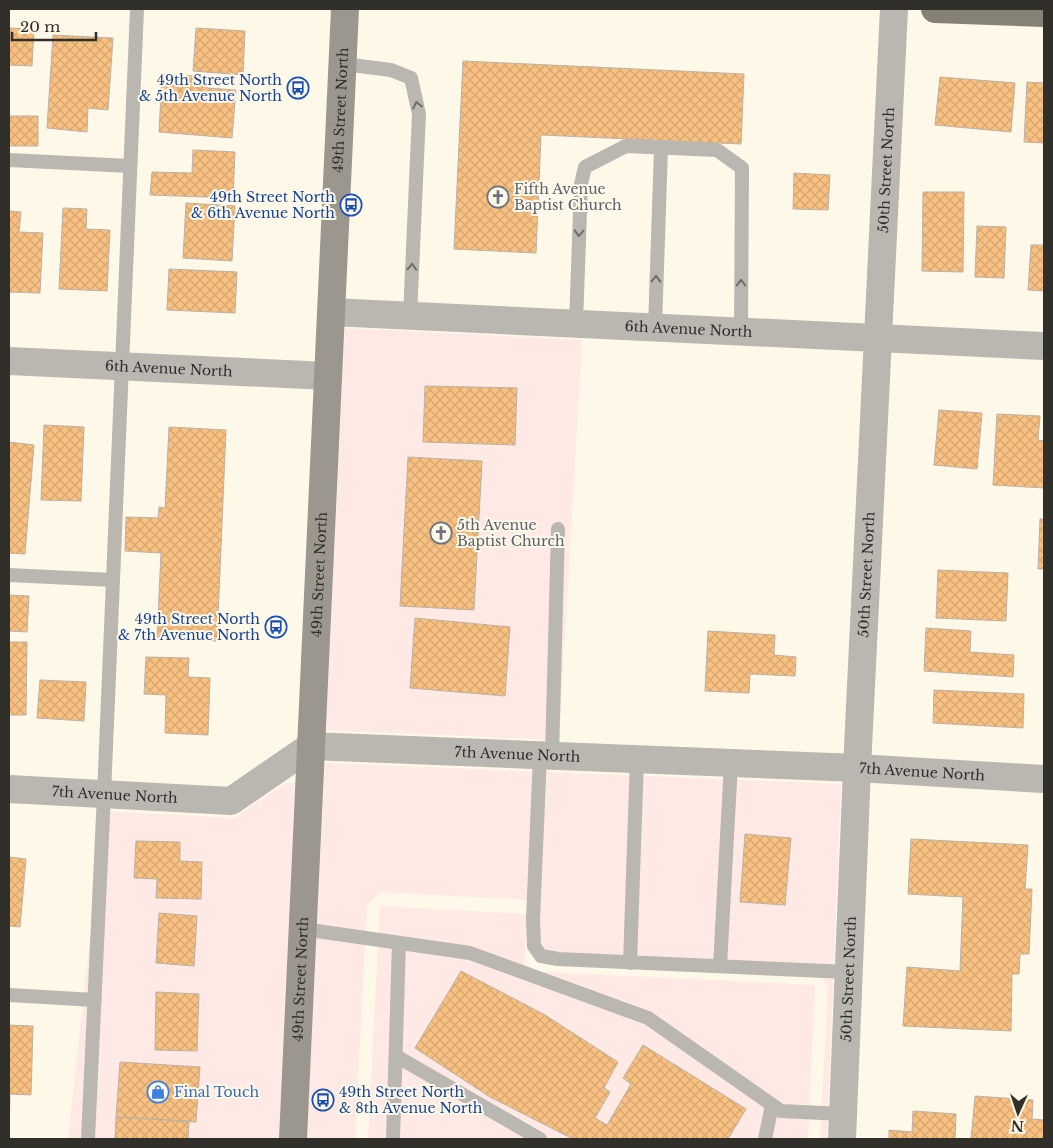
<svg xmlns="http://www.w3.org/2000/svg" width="1053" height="1148" font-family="'Libre Baskerville',serif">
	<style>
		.commercial { fill: #fee9e5 }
		.building { fill: url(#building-cross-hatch); stroke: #bcb1a5 }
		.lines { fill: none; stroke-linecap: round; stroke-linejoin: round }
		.service { stroke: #bab7b1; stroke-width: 14 }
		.minor { stroke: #bab7b1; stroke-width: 28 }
		.secondary { stroke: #9c978e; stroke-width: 28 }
		.primary { stroke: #868175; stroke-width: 28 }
		.oneway { stroke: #6f6c66 }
		.labels { text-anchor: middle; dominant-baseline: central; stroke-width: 4; stroke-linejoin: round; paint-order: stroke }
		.transit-label { font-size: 14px; fill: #164399; stroke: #fef8e9; text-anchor: end }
		.street-label { font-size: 14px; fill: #312f29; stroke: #fef8e9 }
		.worship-label { font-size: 14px; fill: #5b616d; stroke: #fef8e9; text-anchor: start }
		.shop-label { font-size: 14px; fill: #366cbe; stroke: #fef8e9; text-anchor: start }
	</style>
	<defs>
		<pattern id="building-cross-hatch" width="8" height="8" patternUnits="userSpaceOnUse" patternTransform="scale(1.25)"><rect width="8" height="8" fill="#f8c182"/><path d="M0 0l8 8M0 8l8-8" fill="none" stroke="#d5a670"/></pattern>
	</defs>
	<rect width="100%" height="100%" fill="#fef8e9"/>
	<path class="commercial" d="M345,328L582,340L559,740L326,730Z
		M325,763L841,784L827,1139H820L828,986L816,972L537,957L527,900L380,892L367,906L355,1139H307Z
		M285,783H295L279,1139H68L104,811L231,818L239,815Z
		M380,906L527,914L524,971L815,985L808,1139H368Z"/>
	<path class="building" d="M9,28L34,29L32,66L9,65Z
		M196,28L245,31L243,75L193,71Z
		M53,35L113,38L108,110L88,108L87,132L47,128Z
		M463,61L744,74L741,144L541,135L536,253L454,249Z
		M162,74L208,77L207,88L236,90L232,138L159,132Z
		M940,77L1015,83L1011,132L935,125Z
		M1027,82L1044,83V143L1024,142Z
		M9,116H38V146H9Z
		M193,150L235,152L233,198L150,195L152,172L192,173Z
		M794,173L830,175L828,210L793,209Z
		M923,192H964L963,272L922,271Z
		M186,203L235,206L232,261L183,258Z
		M63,208L87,209L86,229L110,230L107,291L59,289Z
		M9,211L21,212L19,232L43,233L40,293L9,292Z
		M977,226L1006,227L1004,278L975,277Z
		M1031,245H1044V291L1028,290Z
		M169,269L237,272L235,313L167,310Z
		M425,386L517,388L515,445L423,442Z
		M939,410L982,413L977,469L934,465Z
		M997,414L1040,416L1038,440L1044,441V488L993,485Z
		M44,425L84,427L81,501L41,500Z
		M169,427L226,430L217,641L157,637L161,553L125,551L126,517L158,518L159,507L165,508Z
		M9,442L34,445L25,554L9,553Z
		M408,457L482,461L474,610L400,606Z
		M1040,519H1044V569H1038Z
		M938,570L1008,573L1006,621L936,618Z
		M9,595L29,596L27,632L9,631Z
		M415,618L510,627L505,696L410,688Z
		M926,628L971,631L970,652L1014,655L1013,677L924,671Z
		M708,631L775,635L774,655L796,657L795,676L750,674L749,693L705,691Z
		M9,642H27L26,715H9Z
		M146,657L189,658L188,677L210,678L208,735L165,733L166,695L144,694Z
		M40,680L86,682L84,721L37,718Z
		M934,690L1024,694L1023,728L933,723Z
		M745,834L791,838L785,905L740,902Z
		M911,839L1028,845L1025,889H1032L1029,954H1020L1019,974H1012L1011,1031L903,1026L907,967L960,971L963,897L908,894Z
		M136,841L180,842V861L202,862L201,899L156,898L157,879L134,878Z
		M9,857L26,859L20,927L9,926Z
		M159,913L197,916L194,966L156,963Z
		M461,971L545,1015L618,1062L604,1088L610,1092L595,1118L607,1125L631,1084L623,1078L643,1045L746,1109L728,1139H573L490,1097L415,1048Z
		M156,992L199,994L197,1051L155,1050Z
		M9,1025L33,1026L31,1095L10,1094L9,1137Z
		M120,1062L200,1067L196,1122L116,1117Z
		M975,1096L1033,1100L1032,1119L1044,1120V1139H971Z
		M913,1111L956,1114L955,1139H889V1130L912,1132Z
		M116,1117L189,1121L188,1139H115Z"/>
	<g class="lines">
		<path class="service" d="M343,64L391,70L411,78L419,114L410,316
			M9,160L130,166
			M576,324L581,184L585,167L626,146L717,150L742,168L741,332
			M655,328L661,148
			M9,575L113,580
			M540,755L533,919L534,946L541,956L558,959L848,972
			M552,756L558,529
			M303,929L470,953L648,1018L781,1111L843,1114
			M630,963L637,759
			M720,966L731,763
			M9,995L95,1000
			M396,1056L540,1139
			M88,1139L104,794L137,9
			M393,1139L399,943
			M765,1139L772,1105"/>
		<g class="minor">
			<path id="s1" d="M331,312L1044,346"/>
			<path id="s2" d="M9,361L328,376"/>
			<path id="s3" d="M9,789L231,801L311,746L857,768L1044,779"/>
			<path id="s4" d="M842,1139L857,768L894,9"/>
		</g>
		<path class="secondary" id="s5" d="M293,1139L345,9"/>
		<path class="primary" d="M935,9L1044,13"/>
	</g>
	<defs><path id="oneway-chevron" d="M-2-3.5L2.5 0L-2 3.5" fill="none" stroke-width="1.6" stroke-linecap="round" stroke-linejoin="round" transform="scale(1.25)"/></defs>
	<g class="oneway">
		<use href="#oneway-chevron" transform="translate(417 105) rotate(-102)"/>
		<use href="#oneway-chevron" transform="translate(579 233) rotate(92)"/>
		<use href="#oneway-chevron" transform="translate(412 267) rotate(-87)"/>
		<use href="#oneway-chevron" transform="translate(656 279) rotate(-88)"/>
		<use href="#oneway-chevron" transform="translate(741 283) rotate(-90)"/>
	</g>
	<defs>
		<g id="bus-ring" transform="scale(1.125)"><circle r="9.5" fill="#fef8e9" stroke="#1a4fb4" stroke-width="1.5"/><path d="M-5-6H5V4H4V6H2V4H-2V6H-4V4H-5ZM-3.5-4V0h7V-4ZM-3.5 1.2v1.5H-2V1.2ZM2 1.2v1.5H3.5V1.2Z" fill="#1a4fb4"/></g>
		<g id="church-ring" transform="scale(1.125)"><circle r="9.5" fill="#fef8e9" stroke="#6b7280" stroke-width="1.5"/><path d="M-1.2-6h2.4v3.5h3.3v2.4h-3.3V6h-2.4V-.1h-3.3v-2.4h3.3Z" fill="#6b7280"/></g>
		<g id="shop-ring" transform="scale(1.125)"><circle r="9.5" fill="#fef8e9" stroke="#3f7fe0" stroke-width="1.5"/><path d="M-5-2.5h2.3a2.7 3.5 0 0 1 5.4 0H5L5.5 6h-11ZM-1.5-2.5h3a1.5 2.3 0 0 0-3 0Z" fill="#3f7fe0"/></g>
	</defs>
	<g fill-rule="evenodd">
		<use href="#bus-ring" x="298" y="88"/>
		<use href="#church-ring" x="498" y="197"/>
		<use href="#bus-ring" x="351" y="205"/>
		<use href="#church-ring" x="441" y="533"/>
		<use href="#bus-ring" x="276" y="627"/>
		<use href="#shop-ring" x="158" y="1092"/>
		<use href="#bus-ring" x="323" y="1100"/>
	</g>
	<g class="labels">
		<g class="transit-label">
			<text x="282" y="80">49th Street North<tspan x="282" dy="16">&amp; 5th Avenue North</tspan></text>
			<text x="335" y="197">49th Street North<tspan x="335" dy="16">&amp; 6th Avenue North</tspan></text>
			<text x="260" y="619">49th Street North<tspan x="260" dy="16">&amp; 7th Avenue North</tspan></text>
			<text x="339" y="1092" text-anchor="start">49th Street North<tspan x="339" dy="16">&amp; 8th Avenue North</tspan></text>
		</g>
		<g class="street-label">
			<text stroke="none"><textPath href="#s5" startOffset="1030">49th Street North</textPath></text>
			<text stroke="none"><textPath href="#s4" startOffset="970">50th Street North</textPath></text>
			<text stroke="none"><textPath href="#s1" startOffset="358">6th Avenue North</textPath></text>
			<text stroke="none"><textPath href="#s2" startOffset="160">6th Avenue North</textPath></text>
			<text stroke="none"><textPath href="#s5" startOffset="565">49th Street North</textPath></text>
			<text stroke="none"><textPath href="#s4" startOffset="565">50th Street North</textPath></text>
			<text stroke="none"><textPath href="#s3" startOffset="526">7th Avenue North</textPath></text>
			<text stroke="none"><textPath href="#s3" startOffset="931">7th Avenue North</textPath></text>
			<text stroke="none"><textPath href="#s3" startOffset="106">7th Avenue North</textPath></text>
			<text stroke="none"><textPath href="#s5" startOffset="160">49th Street North</textPath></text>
			<text stroke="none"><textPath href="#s4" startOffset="160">50th Street North</textPath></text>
		</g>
		<g class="worship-label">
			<text x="514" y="189">Fifth Avenue<tspan x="514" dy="16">Baptist Church</tspan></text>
			<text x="457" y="525">5th Avenue<tspan x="457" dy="16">Baptist Church</tspan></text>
		</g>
		<g class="shop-label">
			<text x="174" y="1092">Final Touch</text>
		</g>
	</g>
	<rect width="1053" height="1148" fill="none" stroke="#312f29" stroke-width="20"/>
	<g transform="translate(1018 1113) rotate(183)" stroke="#fef8e9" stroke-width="4" paint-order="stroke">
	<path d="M0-4L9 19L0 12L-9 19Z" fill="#312f29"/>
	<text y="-8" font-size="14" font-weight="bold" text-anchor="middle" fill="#312f29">N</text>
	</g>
	<path d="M12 32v8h84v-8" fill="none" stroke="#312f29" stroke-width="2.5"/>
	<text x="20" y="32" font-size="15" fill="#312f29" stroke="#fef8e9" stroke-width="4" paint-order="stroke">20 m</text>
</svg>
